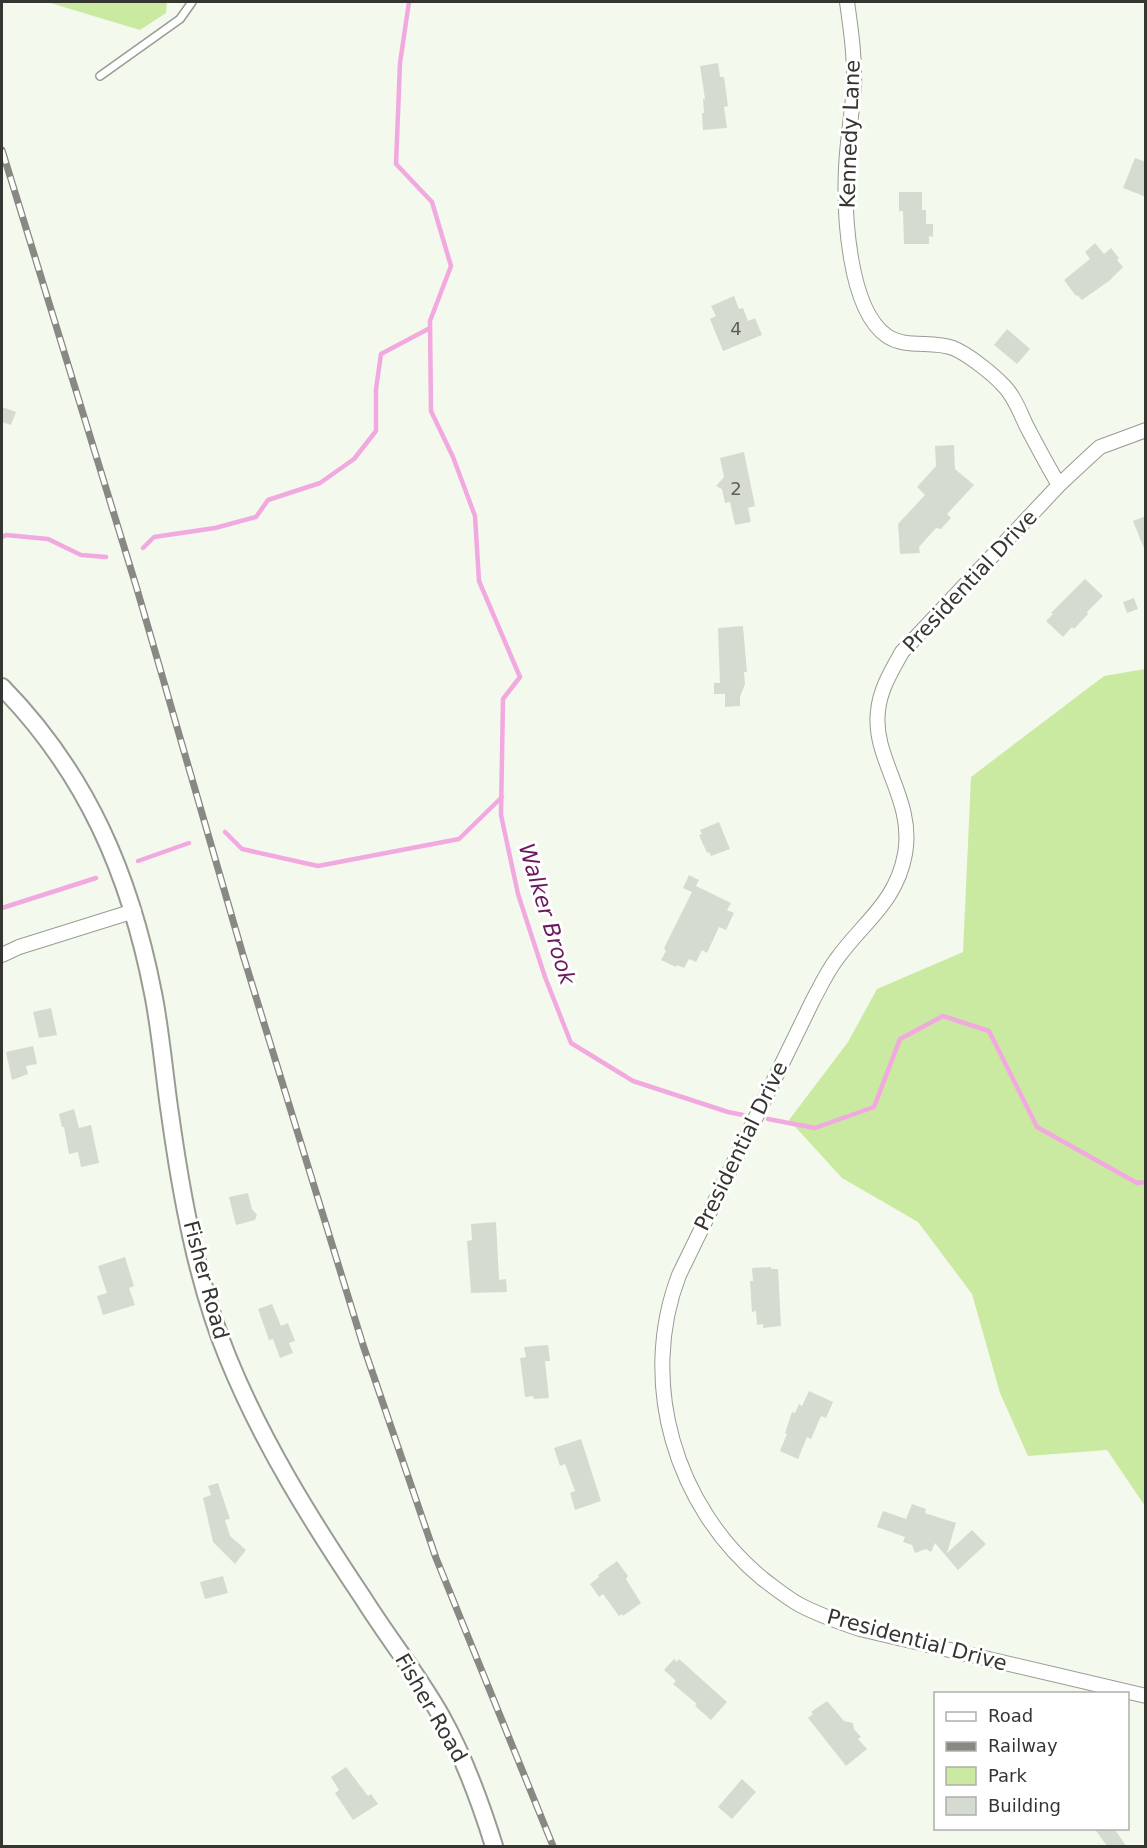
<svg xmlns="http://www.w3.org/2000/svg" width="1147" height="1848" font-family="'DejaVu Sans',sans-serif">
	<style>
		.green { fill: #caeaa2 }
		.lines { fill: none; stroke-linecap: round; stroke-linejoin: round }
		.stream { stroke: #f1a9e0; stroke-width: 4.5 }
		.building { fill: #d6dbd1 }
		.service-casing { stroke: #989c93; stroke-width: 10 }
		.minor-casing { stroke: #989c93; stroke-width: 16 }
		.tertiary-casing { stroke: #989c93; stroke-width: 20 }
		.service { stroke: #fff; stroke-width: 7 }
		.minor { stroke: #fff; stroke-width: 14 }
		.tertiary { stroke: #fff; stroke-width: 16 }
		.rail-casing { stroke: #878982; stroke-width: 7 }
		.rail { stroke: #fff; stroke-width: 4.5; stroke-dasharray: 14; stroke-linecap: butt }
		.labels { text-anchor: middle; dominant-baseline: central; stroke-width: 6; stroke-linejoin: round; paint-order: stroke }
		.number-label { font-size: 18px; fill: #5d5f5a }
		.street-label { font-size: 21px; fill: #353632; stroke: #fff }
		.water-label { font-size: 22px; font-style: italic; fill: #6b195e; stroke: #fff }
	</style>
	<rect width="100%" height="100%" fill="#f4f9ee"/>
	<path class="green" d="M47,2H167L166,13L140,30Z
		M1145,669H1146L1145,1506L1107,1450L1028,1456L1000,1393L972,1294L918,1222L842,1178L789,1120L848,1042L877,989L963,952L971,777L1104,676Z"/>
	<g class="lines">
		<path class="stream" d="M409,2L400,63L396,164L432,202L451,266L430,321L431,411L453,457L475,516L479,581L520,677L503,699L501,815L518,894L545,977L571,1043L633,1081L728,1112L743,1115
			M2,537L6,535L48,539L81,555L106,557
			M143,548L154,537L215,528L256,517L268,500L320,483L354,459L376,431V389L381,354L430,328
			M225,832L242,849L318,866L459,839L502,797
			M138,861L189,843
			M2,908L96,878
			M768,1119L815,1128L874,1107L900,1039L943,1016L989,1031L1037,1127L1137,1183L1146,1182"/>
	</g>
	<path class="building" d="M718,63L720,77H724L728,106L724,107L727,128L703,130L702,113H704L703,99H705L700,66Z
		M1135,158L1146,162V197L1123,188Z
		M899,192H922V210H926V224H933V237L929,236V244H904L903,211H899Z
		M1095,243L1104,254L1111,248L1119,258L1117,260L1123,267L1109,281L1082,300L1077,295L1076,296L1064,280L1090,259L1085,252Z
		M734,296L739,309L743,308L748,321L755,318L762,335L723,351L710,319L716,316L711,306Z
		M1007,329L1030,349L1017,364L994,345Z
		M2,407L16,412L11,425L2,422Z
		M954,445L955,469L974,485L947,514L951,518L941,529L936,528L919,547L920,553L900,554L898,524L925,495L917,487L936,466L935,446Z
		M744,452L755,506L748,508L751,522L735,525L730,502L725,503L722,489L716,486L724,477L720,458Z
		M1146,516V551H1145L1133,521Z
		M1085,579L1103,596L1087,612L1088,614L1074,629L1072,627L1063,637L1046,621L1053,614L1051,613Z
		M1134,598L1138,609L1127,613L1123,602Z
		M743,626L747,672H744L745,684L740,697V706L725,707V694H714V683H720L718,628Z
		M719,822L730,849L711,856L709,852L707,853L699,835L702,834L700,830Z
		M689,875L699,880L696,886L731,903L727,910L734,913L726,930L719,927L707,953L702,950L696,962L689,959L684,968L677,965L676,967L661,960L666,951L664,948L692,892L683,888Z
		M51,1008L57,1035L39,1038L33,1012Z
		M33,1046L37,1064L26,1066L28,1074L12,1080L6,1052Z
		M74,1109L79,1128L91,1125L99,1163L81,1167L78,1152L69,1154L64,1127H62L59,1114Z
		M248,1193L252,1209L257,1215L255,1220L236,1225L229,1197Z
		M496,1222L499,1280L506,1279L507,1292L471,1293L467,1241L472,1240L471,1224Z
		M125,1257L134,1286L129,1288L135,1305L103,1315L97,1296L107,1293L98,1266Z
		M771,1267V1269H778L781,1326L763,1328V1324L757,1325L756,1311L752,1312L750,1281H753L752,1268Z
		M272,1304L281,1326L288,1323L295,1341L289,1343L293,1353L280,1358L273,1339L269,1340L258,1309Z
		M548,1345L550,1361H545L549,1398L534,1399L533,1396L525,1397L520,1358L526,1357L524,1347Z
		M809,1391L833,1402L826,1418L821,1416L811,1439L807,1437L798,1459L780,1451L787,1434L785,1433L792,1412L795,1413L799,1404L802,1406Z
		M581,1439L601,1501L575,1510L570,1493L575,1491L565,1464L560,1466L554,1448Z
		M218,1483L230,1519L225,1520L230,1536L246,1550L235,1564L213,1542L203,1498L211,1495L208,1486Z
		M912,1504L926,1509L925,1513L956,1523L947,1553L972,1530L986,1544L958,1570L935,1543L931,1552L926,1549L915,1553L912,1545L903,1542L905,1537L877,1527L883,1511L906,1519Z
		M617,1561L628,1576L626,1579L641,1603L623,1616L622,1614L619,1616L603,1594L599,1597L590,1584L599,1577L598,1575Z
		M223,1576L228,1593L205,1599L200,1582Z
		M674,1659L677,1662L679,1659L727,1702L711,1720L695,1706L697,1704L673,1684L676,1681L664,1670Z
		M827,1701L844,1721L853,1723L854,1729L861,1737L858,1739L867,1749L846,1766L808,1718L813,1714L811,1712Z
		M346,1767L368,1796L371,1794L378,1804L353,1820L335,1793L339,1790L331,1777Z
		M742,1779L756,1792L732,1819L718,1807Z
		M1094,1828H1114L1126,1846H1107Z"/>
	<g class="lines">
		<g class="service-casing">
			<path id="service" d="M100,76L180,19L192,2"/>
		</g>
		<g class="minor-casing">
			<path id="minor" d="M847,2C851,30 855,58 854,87C852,114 847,141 846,169C844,212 848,309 887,336C906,349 932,340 953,348C968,354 993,374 1004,386C1014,396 1020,412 1026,425C1037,446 1047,465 1059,485
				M1146,430L1100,447L1090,456L1059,485L902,652C892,670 880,689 878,711C872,759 915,799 905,854C896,903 863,922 836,960C827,972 820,987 813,1000L679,1275C638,1382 675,1507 763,1579C775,1588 787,1598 800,1605C819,1615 839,1622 860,1629L1146,1696
				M2,955L19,947L134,911"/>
		</g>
		<g class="tertiary-casing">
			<path id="tertiary" d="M2,687C87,774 130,875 153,993C161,1033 164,1074 170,1114C181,1193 197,1283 228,1358C262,1442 312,1522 363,1598C388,1638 418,1675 441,1716C464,1757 480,1801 494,1846"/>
		</g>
		<use href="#service" class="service"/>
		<use href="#minor" class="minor"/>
		<use href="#tertiary" class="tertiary"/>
		<g class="rail-casing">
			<path id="rail" d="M2,150L137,589L243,955L363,1345L436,1558L553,1846"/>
		</g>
		<use href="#rail" class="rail"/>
	</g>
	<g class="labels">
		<g class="number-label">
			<text x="736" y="328">4</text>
			<text x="736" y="488">2</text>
		</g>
		<g class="street-label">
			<text transform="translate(850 134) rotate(-88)">Kennedy Lane</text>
			<text transform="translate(970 581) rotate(-47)">Presidential Drive</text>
			<text transform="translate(741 1146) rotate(-64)">Presidential Drive</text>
			<text transform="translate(206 1280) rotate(75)">Fisher Road</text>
			<text transform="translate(917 1640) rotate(15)">Presidential Drive</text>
			<text transform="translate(431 1708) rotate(60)">Fisher Road</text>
		</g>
		<g class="water-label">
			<text transform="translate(547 914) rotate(73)">Walker Brook</text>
		</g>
	</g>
	<rect width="1147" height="1848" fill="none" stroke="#353632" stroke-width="6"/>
	<rect x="934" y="1692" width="195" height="138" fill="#ffffff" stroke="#aeafad" stroke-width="1.5"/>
	<rect x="946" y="1712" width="30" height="9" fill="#ffffff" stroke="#aeafad" stroke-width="1.5"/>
	<text x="988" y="1722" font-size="18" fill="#353632">Road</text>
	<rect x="946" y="1742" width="30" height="9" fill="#878982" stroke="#aeafad" stroke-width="1.5"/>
	<text x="988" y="1752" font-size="18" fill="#353632">Railway</text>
	<rect x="946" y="1767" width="30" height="18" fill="#caeaa2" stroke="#aeafad" stroke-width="1.5"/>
	<text x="988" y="1782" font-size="18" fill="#353632">Park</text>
	<rect x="946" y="1797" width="30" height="18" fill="#d6dbd1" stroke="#aeafad" stroke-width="1.5"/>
	<text x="988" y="1812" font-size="18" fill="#353632">Building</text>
</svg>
